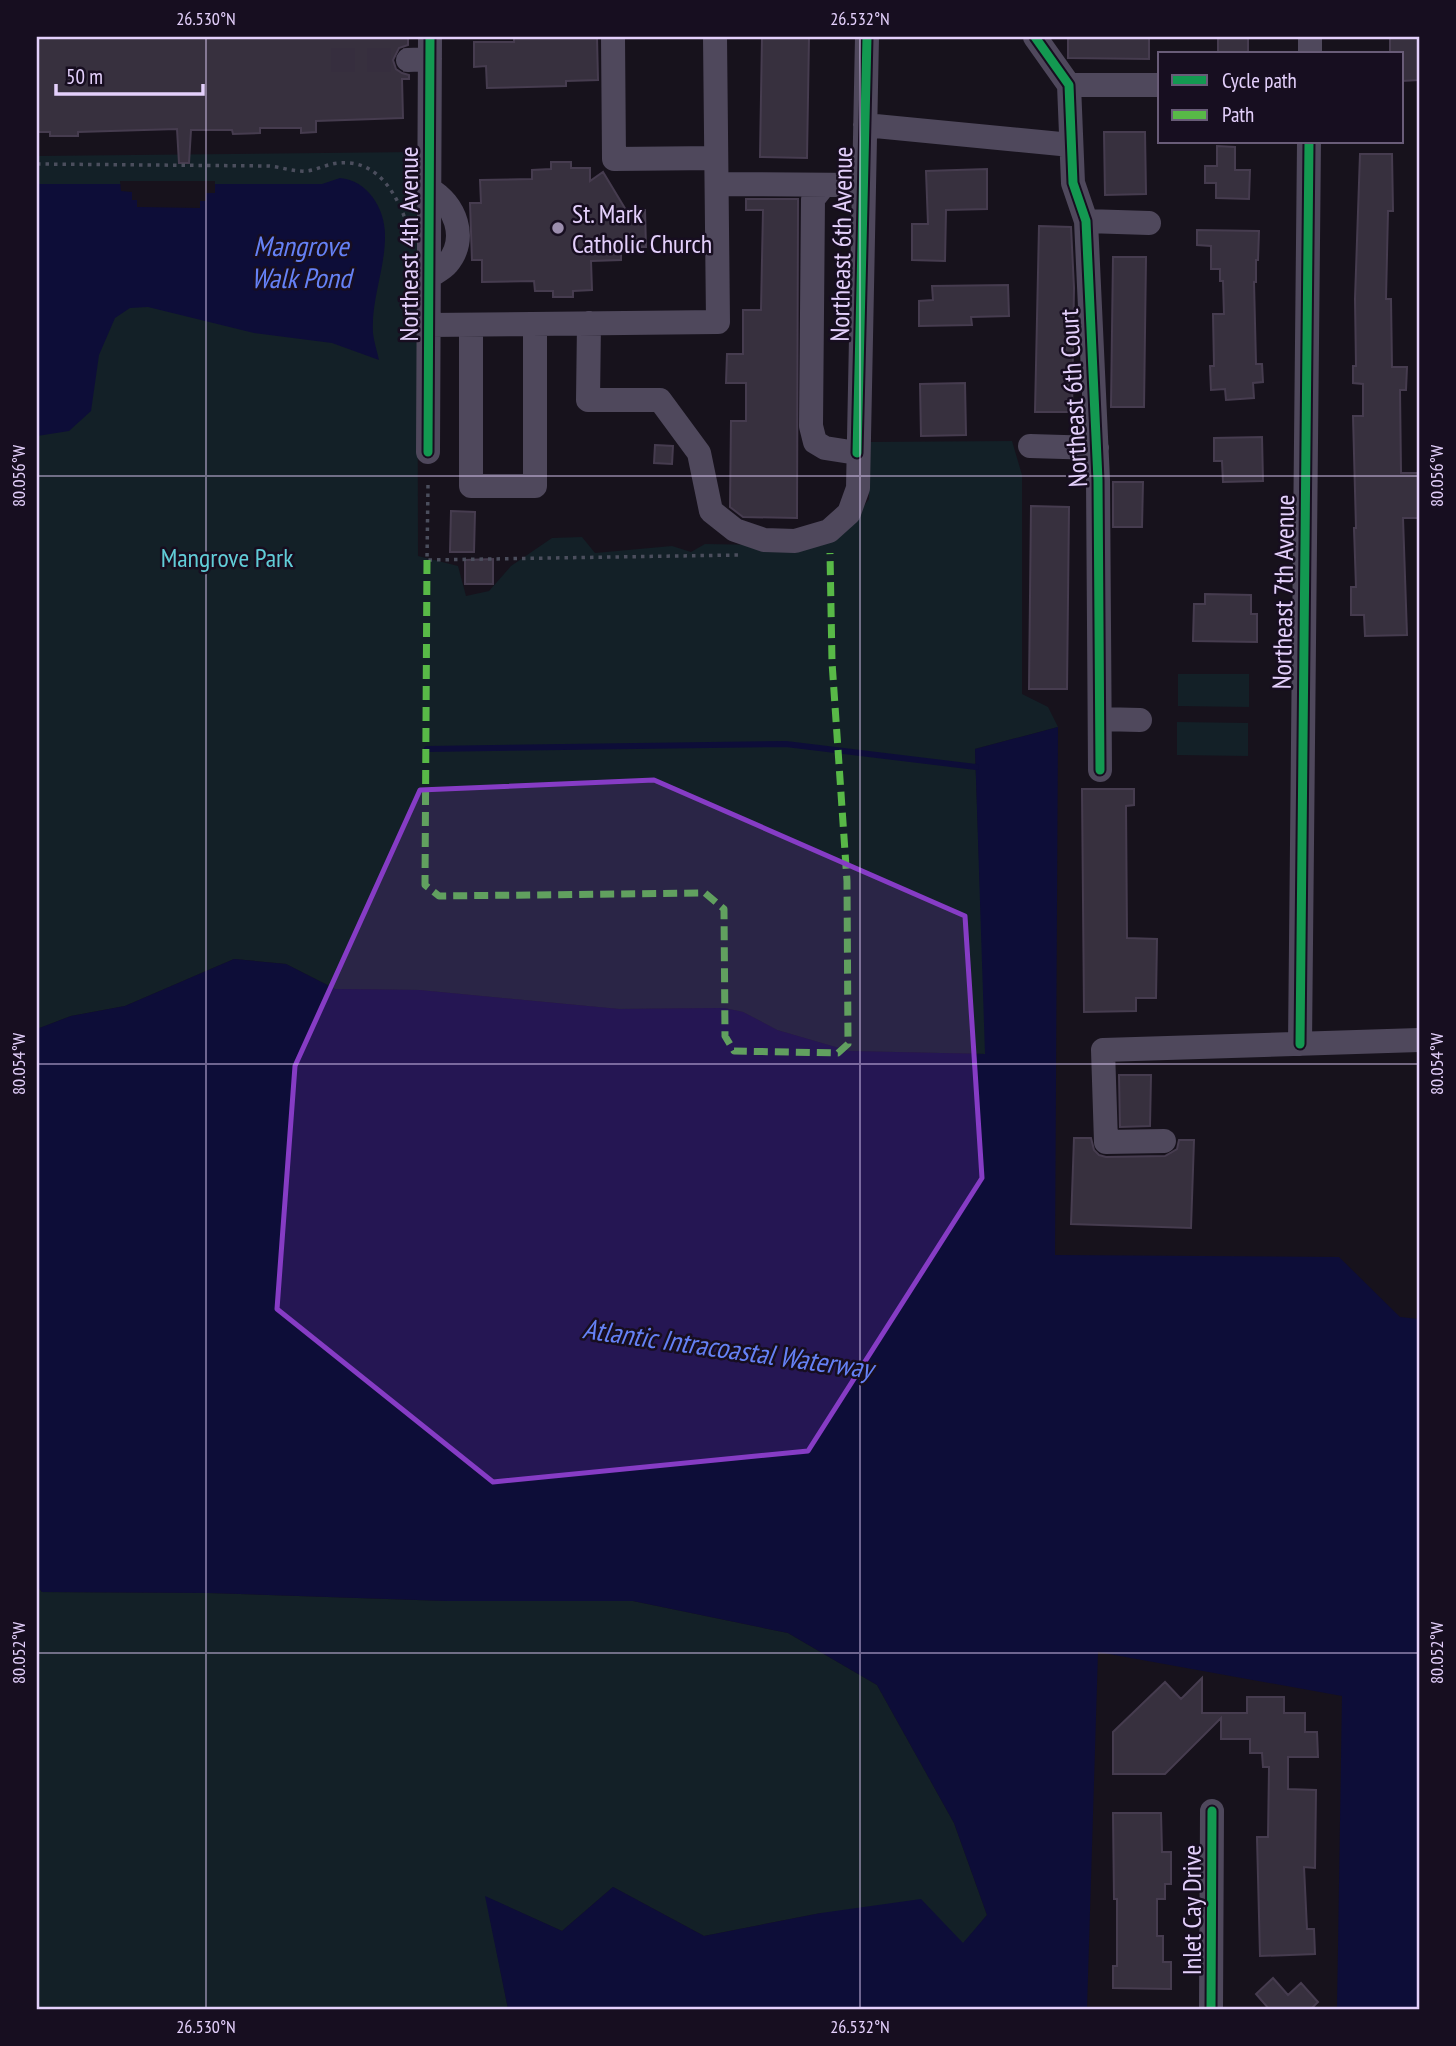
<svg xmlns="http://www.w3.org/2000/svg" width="1456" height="2046" font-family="'PT Sans Narrow',sans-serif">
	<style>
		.green { fill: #132027 }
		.water { fill: #0d0d38 }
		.pier { fill: #17121c }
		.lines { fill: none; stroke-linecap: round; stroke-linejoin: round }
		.stream { stroke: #0d0d38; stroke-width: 6 }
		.building { fill: #37303e; stroke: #463c4f; stroke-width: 2 }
		.minor-tunnel { stroke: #362e3e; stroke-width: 24; stroke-dasharray: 24 12; stroke-linecap: butt }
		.path { stroke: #4b4e5d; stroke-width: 3.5; stroke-dasharray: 3.5 5; stroke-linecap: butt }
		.minor { stroke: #4f485c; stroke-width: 24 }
		.quiet { stroke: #58b947; stroke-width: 7; stroke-dasharray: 14 7; stroke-linecap: butt }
		.cycleway-casing { stroke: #170e20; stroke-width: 13 }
		.cycleway { stroke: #139951; stroke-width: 9 }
		.marked { fill: #863cc5; fill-opacity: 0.2; stroke: #863cc5; stroke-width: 5; stroke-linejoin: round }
		.ticks { fill: none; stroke: #e4d0fc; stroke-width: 2; stroke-opacity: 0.45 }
		.poi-dot { fill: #9c8eae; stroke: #170e20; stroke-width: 2.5 }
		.labels { text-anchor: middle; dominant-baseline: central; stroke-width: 5; stroke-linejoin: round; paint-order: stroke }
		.poi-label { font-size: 26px; fill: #e4d0fc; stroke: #170e20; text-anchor: start }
		.street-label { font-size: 26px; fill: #e4d0fc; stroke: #170e20 }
		.park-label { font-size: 26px; fill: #61ccd7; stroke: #170e20 }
		.water-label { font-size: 28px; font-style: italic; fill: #6581f5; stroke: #170e20 }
		.neatline { fill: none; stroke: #e4d0fc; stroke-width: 2.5 }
		.ticks-label { font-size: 18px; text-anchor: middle; fill: #e4d0fc }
	</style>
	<rect width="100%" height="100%" fill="#17121c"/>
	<path class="green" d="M417,152L418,556L458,566L466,596L489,591L511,566L552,538L582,537L595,553L672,546L691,552L705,544L820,546L845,532L869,499V442L1012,441L1022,475V694L1048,707L1058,727L975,749L986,1054L849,1051L777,1030L743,1012L724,1008L619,1009L419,990L335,989L286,964L234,959L125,1006L71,1016L37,1029V156Z
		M1178,674H1249V707L1178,706Z
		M1177,722L1248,723V756L1177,755Z
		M37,1586L42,1592L209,1593L447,1601H633L788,1633L877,1685L954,1823L987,1915L963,1944L821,1913L704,1936L613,1887L562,1931L486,1897L508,2009H37Z"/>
	<path class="water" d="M340,178C368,180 386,210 385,237C385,269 371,300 373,333C374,342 377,351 379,360L332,343L254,333L148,307L130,308L115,318L99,355L91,411L69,431L37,436V184H322Z
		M1058,727L1055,1255L1339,1257L1400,1317L1419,1319V2009H1337L1342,1696L1098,1652L1087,2009H508L485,1896L562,1931L613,1887L704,1936L821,1913L921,1899L963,1943L987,1915L954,1823L877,1685L788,1633L633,1601H447L209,1593L42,1592L37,1586V1029L71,1016L125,1006L234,959L286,964L335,989L419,990L619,1009L724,1008L743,1012L777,1030L849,1051L985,1054L975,749Z"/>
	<path class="pier" d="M120,181H215V193H206V201H200V208L137,207V200H132V192L121,191Z"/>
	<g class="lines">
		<path class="stream" d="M427,749L786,744L976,767"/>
	</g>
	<path class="building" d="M37,37H408V45L399,48L393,60L396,69L402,73L409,75V79H402L403,118L316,121V132L301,133V128H260V133L233,134L232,130H191L189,163H179L177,129L78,132V136H50V132H37Z
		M514,37H597L598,80L566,81V86L487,88L486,66L474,67V42H514Z
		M762,37H809L807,158L760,157Z
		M1068,37H1149V59L1068,58Z
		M1218,37H1248V54H1218Z
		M1390,37H1419V80L1402,81V54H1390Z
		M1104,132H1145L1146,194L1105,195Z
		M1217,146L1235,147V170H1250L1249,199L1216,198V183H1205V166H1217Z
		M1360,154H1392L1393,211H1388L1386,299H1391L1392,367H1407L1406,390H1400L1401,473H1419V518H1403L1407,635L1365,636L1364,615H1351V587H1356L1354,528H1356L1353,416H1363V384L1353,383V366H1356L1355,299Z
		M551,162H571V168H590V181L603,172L626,210H645L646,247H621V260L591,261L592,290L573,291V297H553V291H535L534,281L482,282V260H472L470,203H481L480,180L532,179V170L551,169Z
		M987,169V209L946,210L945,261L912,260V224H928L926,171Z
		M746,199H798L797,518L743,517L730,507L731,421H746V383H726L727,354H743V310H761L763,210H746Z
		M1039,226L1071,227L1074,288L1072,412H1035Z
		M1197,230L1259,231L1258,260H1256V282H1254L1256,364H1262L1263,382L1253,383L1254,398L1226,400L1225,389L1211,390L1210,366H1214L1213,314H1224L1223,281H1220V269H1211V246L1197,245Z
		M1113,257H1146L1144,407H1111Z
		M1008,285L1009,316L971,317L972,325L919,326V301L933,300L932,286Z
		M965,383L966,435L921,436L920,384Z
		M1262,437L1263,481L1223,482L1222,461H1214V438Z
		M655,445L673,446L672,464L654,463Z
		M1113,482H1143L1142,527H1113Z
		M1031,506L1069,507L1067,689H1029Z
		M451,511L475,512L474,552H450Z
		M493,559V584H465V560Z
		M1205,594L1251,595V614H1257V642L1193,641L1194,604H1205Z
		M1082,789H1134V805L1126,806L1127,938L1157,939L1156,998H1136V1011L1084,1012Z
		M1119,1075H1151L1150,1126L1120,1127Z
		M1074,1138H1091L1094,1150L1099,1155L1106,1157L1165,1156L1177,1149L1179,1140H1194L1191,1228L1071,1224Z
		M1202,1678V1713H1247V1697H1284V1713H1305V1732H1317L1318,1757H1288V1789L1316,1790L1315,1868L1304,1867L1307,1929H1314L1315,1954L1260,1956L1257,1837H1268L1269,1767H1263L1262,1753H1250V1739H1221V1718L1165,1774H1113V1732L1165,1682L1181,1699Z
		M1113,1813H1161L1162,1852H1171V1884H1165V1899H1157V1936H1163V1962H1171V1989L1113,1988V1966H1117V1899H1114Z
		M1273,1978L1288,1995L1301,1983L1318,2002L1311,2009H1269L1256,1994Z"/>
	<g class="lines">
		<path class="minor-tunnel" d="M331,60H408"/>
		<path class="path" d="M37,164L269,166C281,167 294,172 306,171C317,170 327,164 338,163C376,159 395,191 406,221
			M428,485L427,560L738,555"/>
		<path class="minor" d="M613,37L614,159L716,158
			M1035,37L1069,85L1073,183L1086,221L1098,480L1100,770
			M1310,54V37
			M408,60L430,59
			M1069,85H1160
			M865,125L1071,145
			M717,184L864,185
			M824,185L813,199L811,426L815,442L825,448L857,453
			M1086,221L1149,223
			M429,277C434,273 443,269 447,264C469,239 455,203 429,189
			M589,323L588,400H660L699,453L711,511L735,530L764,540L795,541L829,531L849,513L858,488L867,37
			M429,325L718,322L715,37
			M471,325V486H535V324
			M1030,446L1097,448
			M428,452L430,37
			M1100,719L1140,720
			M1300,1044L1309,142
			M1164,1141L1106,1142L1103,1050L1419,1040
			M1211,2009L1212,1811"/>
		<path class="quiet" d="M427,560L425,885L439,896L705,893L724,909L725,1036L734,1051L838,1053L848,1044L847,881L832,662L830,553"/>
		<g class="cycleway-casing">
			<path id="cycleway" d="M1035,37L1069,85L1073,183L1086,221L1098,480L1100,770
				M428,452L430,37
				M857,453L867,37
				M1300,1044L1309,142
				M1211,2009L1212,1811"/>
		</g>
		<use href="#cycleway" class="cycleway"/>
	</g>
	<path class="marked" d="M654,780L965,916L982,1178L808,1451L493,1482L277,1309L295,1066L420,790Z"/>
	<path class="ticks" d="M206,37V2009M860,37V2009M37,476H1419M37,1064H1419M37,1653H1419"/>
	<circle class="poi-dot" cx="558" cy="228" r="7"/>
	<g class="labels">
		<g class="poi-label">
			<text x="572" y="213">St. Mark<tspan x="572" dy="30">Catholic Church</tspan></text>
		</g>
		<g class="street-label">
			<text transform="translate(408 244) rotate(-90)">Northeast 4th Avenue</text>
			<text transform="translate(841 244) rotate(-89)">Northeast 6th Avenue</text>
			<text transform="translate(1073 398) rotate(-93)">Northeast 6th Court</text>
			<text transform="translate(1283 592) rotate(-89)">Northeast 7th Avenue</text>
			<text transform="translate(1191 1910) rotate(-90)">Inlet Cay Drive</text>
		</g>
		<g class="park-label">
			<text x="227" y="557">Mangrove Park</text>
		</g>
		<g class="water-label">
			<text x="301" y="245">Mangrove<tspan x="301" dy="32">Walk Pond</tspan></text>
			<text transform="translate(728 1348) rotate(8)">Atlantic Intracoastal Waterway</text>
		</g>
	</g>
	<rect width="1456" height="2046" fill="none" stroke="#170e20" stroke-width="77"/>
	<rect x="1158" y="52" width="245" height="91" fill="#170e20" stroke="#695c78" stroke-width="2"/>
	<rect x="1172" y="75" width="35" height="10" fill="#139951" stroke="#695c78" stroke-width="2"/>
	<text x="1222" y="88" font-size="21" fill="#e4d0fc">Cycle path</text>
	<rect x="1172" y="110" width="35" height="10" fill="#58b947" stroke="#695c78" stroke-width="2"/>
	<text x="1222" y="122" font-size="21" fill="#e4d0fc">Path</text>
	<path d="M56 84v10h147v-10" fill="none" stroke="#e4d0fc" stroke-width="3.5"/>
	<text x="66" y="84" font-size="21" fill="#e4d0fc" stroke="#170e20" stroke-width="5" paint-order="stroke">50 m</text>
	<rect x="38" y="38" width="1380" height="1970" class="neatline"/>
	<g class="ticks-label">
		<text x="206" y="25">26.530°N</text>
		<text x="860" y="25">26.532°N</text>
		<text transform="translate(19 476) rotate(-90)" y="6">80.056°W</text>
		<text transform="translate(1437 476) rotate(-90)" y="6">80.056°W</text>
		<text transform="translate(1437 1064) rotate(-90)" y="6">80.054°W</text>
		<text transform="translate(19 1064) rotate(-90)" y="6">80.054°W</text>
		<text transform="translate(19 1653) rotate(-90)" y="6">80.052°W</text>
		<text transform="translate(1437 1653) rotate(-90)" y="6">80.052°W</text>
		<text x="206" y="2033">26.530°N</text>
		<text x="860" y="2033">26.532°N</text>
	</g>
</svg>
